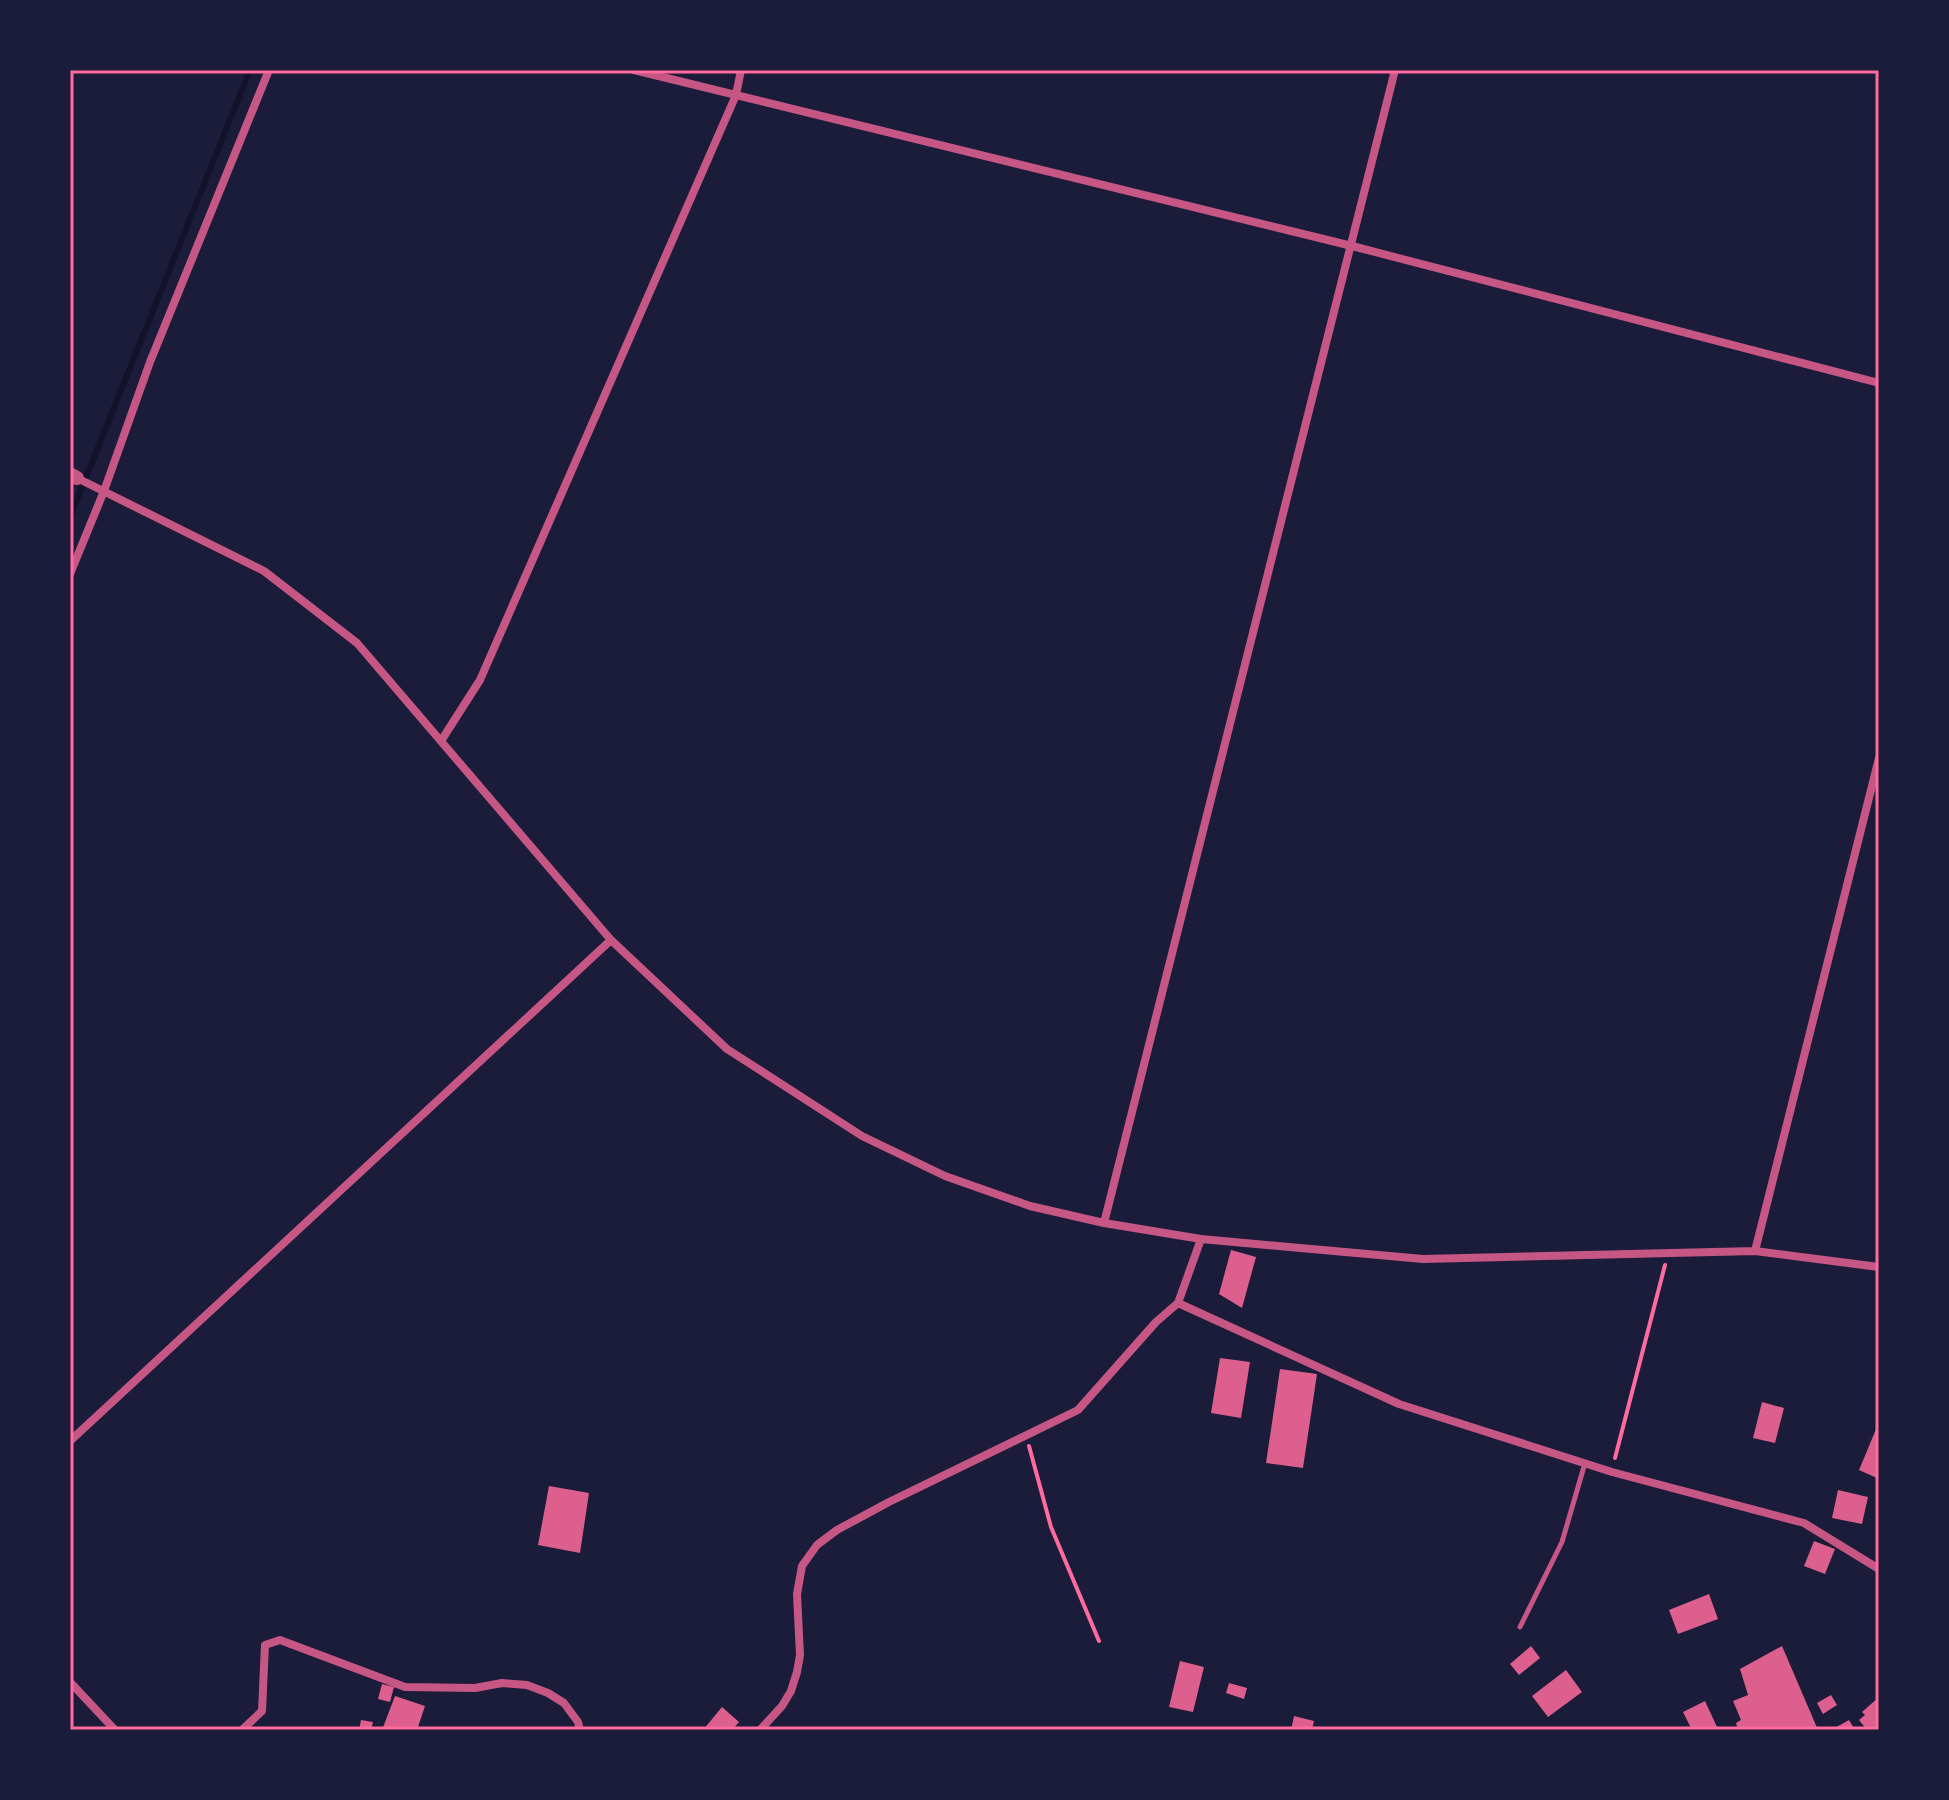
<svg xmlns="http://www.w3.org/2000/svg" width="1949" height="1800" font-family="'IBM Plex Sans',sans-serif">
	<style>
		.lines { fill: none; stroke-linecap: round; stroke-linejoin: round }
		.stream { stroke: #12122b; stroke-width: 6 }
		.building { fill: #dd5f8e }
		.path { stroke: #ff6b9d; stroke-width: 4 }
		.service { stroke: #c65784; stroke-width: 5 }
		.minor { stroke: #c65784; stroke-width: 8 }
		.tertiary { stroke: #c65784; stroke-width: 14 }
		.neatline { fill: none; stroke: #ff6b9d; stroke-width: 3 }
	</style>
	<rect width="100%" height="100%" fill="#1b1b3a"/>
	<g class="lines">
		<path class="stream" d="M70,517L250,70"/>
	</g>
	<path class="building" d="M1231,1250L1256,1257L1242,1308L1219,1294Z
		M1220,1358L1250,1362L1241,1418L1211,1413Z
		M1280,1369L1317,1374L1303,1468L1266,1463Z
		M1762,1402L1784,1408L1775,1443L1753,1438Z
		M1879,1422V1479L1859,1470Z
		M549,1486L589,1493L580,1553L538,1545Z
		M1838,1490L1868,1497L1862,1524L1832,1518Z
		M1814,1541L1835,1549L1825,1574L1804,1566Z
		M1709,1594L1718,1619L1678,1634L1669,1610Z
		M1531,1646L1540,1658L1519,1675L1510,1664Z
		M1782,1646L1818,1730H1738L1736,1723L1741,1720L1733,1701L1748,1695L1740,1669Z
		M1180,1661L1204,1667L1193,1712L1169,1707Z
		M1566,1670L1582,1692L1548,1717L1532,1696Z
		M1229,1683L1247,1688L1244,1699L1226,1693Z
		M382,1684L394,1687L390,1702L378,1699Z
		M1831,1695L1837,1705L1823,1714L1817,1703Z
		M395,1696L425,1706L417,1730H382Z
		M1879,1697V1730H1867L1859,1720L1865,1715L1862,1712Z
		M1705,1701L1717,1727L1712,1730H1692L1683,1712Z
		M722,1707L739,1722L732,1730H703Z
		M1294,1716L1314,1721L1312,1730H1291Z
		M361,1720L373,1722L371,1730H359Z
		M1849,1720L1855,1730H1831Z"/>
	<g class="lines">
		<path class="path" d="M1029,1446L1051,1527L1099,1641
			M1615,1458L1665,1265"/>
		<path class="service" d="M1520,1627L1562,1542L1585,1463"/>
		<path class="minor" d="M634,70L1352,246L1879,383
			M77,478L264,571L357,643L611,940L727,1049L862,1136L945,1176L1030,1206L1104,1223L1201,1239L1423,1259L1755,1251L1879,1267
			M70,574L104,491L150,362L269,70
			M441,741L480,680L736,95L741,70
			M1104,1223L1395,70
			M1755,1251L1879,758
			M1178,1303L1399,1404L1612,1472L1804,1523L1879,1569
			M70,1441L611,940
			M70,1682L115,1730
			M242,1730L262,1711L265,1645L280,1640L405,1687L475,1688L502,1683L527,1685L548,1693L564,1703L578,1722L580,1730
			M760,1730L782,1706L791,1691L797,1672L800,1655L797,1594L802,1566L817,1545L837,1530L889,1502L1078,1410L1156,1322L1178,1303L1201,1239"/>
		<path class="tertiary" d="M70,474L77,478"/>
	</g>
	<rect width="1949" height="1800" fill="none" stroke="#1b1b3a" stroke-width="144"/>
	<rect x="72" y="72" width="1805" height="1656" class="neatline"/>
</svg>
